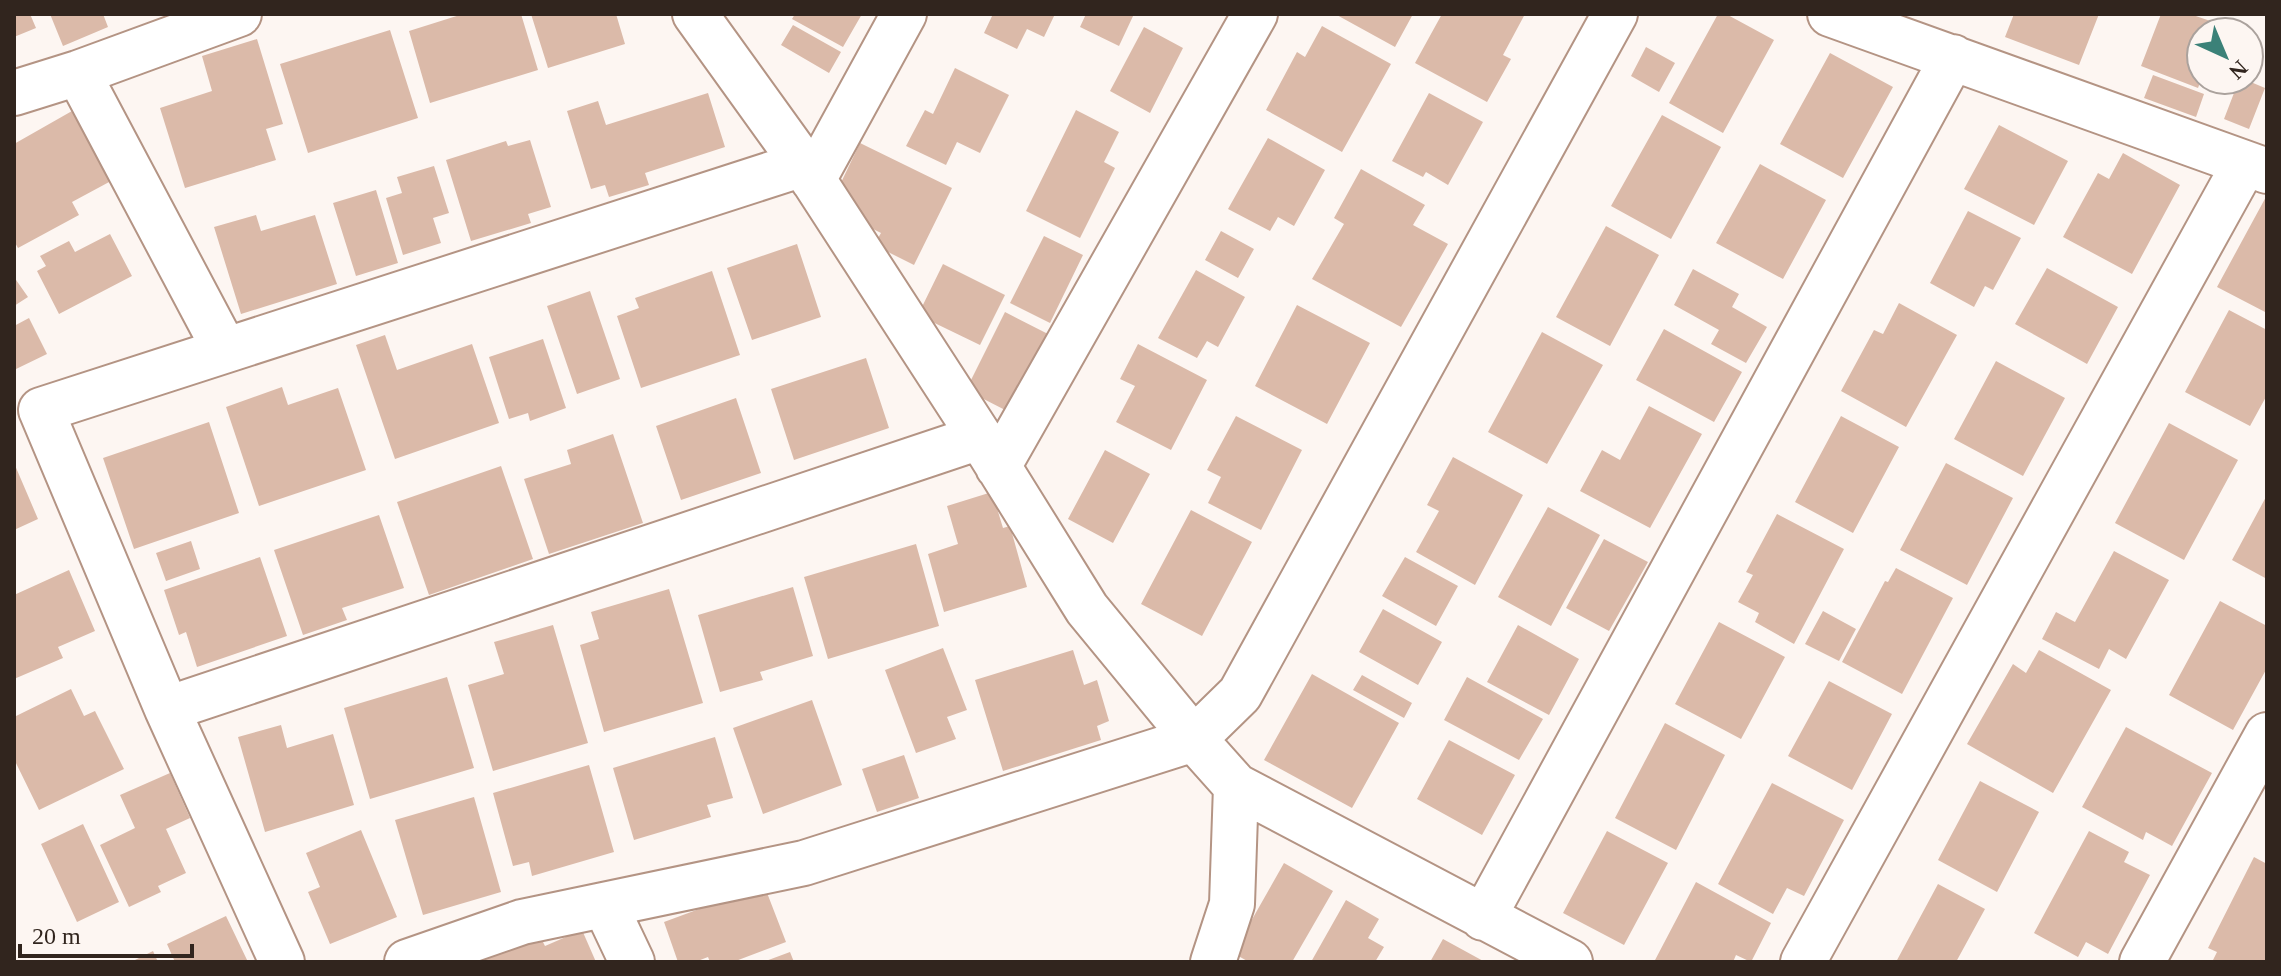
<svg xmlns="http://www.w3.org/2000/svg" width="2281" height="976" font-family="Georgia,serif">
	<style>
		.building { fill: #dbbaa9 }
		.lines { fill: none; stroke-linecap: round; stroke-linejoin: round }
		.minor-casing { stroke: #b49484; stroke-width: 48 }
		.minor { stroke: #fff; stroke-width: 44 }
	</style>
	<rect width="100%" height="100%" fill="#fdf6f2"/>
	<path class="building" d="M14,14H30L36,28L14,37Z
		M50,14H103L108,27L63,46Z
		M463,14H521L538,70L430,103L409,31Z
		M531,14H616L625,44L548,68Z
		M795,14H862L843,47L792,19Z
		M993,14H1055L1044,37L1027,29L1017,49L984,33Z
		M1086,14H1134L1119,46L1080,27Z
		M1335,14H1413L1395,47Z
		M1442,14H1525L1503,55L1511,59L1487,102L1415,63Z
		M1718,14H1726L1774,40L1723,133L1669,103Z
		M2014,14H2099L2079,65L2005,37Z
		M2161,14H2190L2222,25L2219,32H2201V80L2198,88L2141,66Z
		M793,25L841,52L829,73L781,45Z
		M1322,26L1391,64L1342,152L1266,110L1297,52L1305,57Z
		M1144,27L1183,48L1150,113L1110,91Z
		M390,30L418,118L308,153L280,64Z
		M257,39L283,124L266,129L276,160L185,188L160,108L212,91L202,56Z
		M1646,47L1675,63L1659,92L1631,76Z
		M1830,53L1893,87L1843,178L1780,144Z
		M955,68L1009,95L980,153L957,142L946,165L906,146L925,110L933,114Z
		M2153,75L2204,94L2196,117L2144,98Z
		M2239,80H2246L2265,88L2249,129L2224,119Z
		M708,93L725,147L645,173L649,185L609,197L605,185L591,189L567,111L598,101L606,125Z
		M1429,93L1483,122L1448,185L1426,172L1423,177L1392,161Z
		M1076,110L1119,132L1104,162L1115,168L1080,238L1026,211Z
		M72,111L111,181L72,202L79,215L18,248L14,241V144Z
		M1662,115L1721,147L1671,239L1611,206Z
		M1999,125L2068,161L2034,225L1964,189Z
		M1268,138L1325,170L1294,226L1278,217L1270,231L1228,209Z
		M530,140L551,207L528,214L531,223L471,241L446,160L506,141L508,146Z
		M860,143L952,188L914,265L874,245L881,233L849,217L835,195Z
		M2123,153L2180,185L2132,274L2063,237L2098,173L2109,179Z
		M1760,164L1826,200L1783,279L1716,243Z
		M434,166L449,213L433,218L441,243L403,255L386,198L402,193L397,177Z
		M1361,169L1425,205L1413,225L1448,244L1401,327L1312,279L1344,224L1334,218Z
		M376,190L398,263L356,276L333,203Z
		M2267,195V313L2217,287Z
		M1968,211L2021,238L1993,290L1985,286L1974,307L1930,283Z
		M256,215L261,231L315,215L337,284L241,314L214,227Z
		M1606,226L1659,255L1610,346L1556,317Z
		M1221,231L1254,249L1238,278L1205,260Z
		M110,234L132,276L59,314L37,271L46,266L40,256L69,241L75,252Z
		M1044,236L1083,255L1050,323L1010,303Z
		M797,244L821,317L752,340L727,268Z
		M943,264L1005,295L980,345L918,315Z
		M2047,268L2118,307L2087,364L2015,324Z
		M1693,269L1739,294L1732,307L1767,327L1746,363L1711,344L1719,330L1674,305Z
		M1196,270L1245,297L1218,347L1207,341L1197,358L1158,338Z
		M712,271L740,355L641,388L617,316L639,308L635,298Z
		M14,277L28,297L14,306Z
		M590,291L620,379L577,394L547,306Z
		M1899,303L1957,335L1906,427L1841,391L1874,330L1883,334Z
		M1297,305L1370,343L1327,424L1255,386Z
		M2229,310L2267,330V395L2250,426L2185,392Z
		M1005,312L1048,334L1009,412L966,390Z
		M29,318L47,354L14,370V326Z
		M1664,329L1742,372L1714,422L1636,380Z
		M1542,332L1603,365L1547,464L1488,432Z
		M385,335L397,370L472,344L499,423L395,459L356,345Z
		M543,339L566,408L530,421L528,413L509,419L489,357Z
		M1138,344L1207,380L1171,450L1116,422L1135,386L1120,379Z
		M866,358L889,428L794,460L771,389Z
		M1996,361L2065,398L2023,476L1954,439Z
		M282,387L288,405L338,388L366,470L259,506L226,407Z
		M736,398L761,473L681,500L656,426Z
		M1649,406L1702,434L1650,528L1580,491L1602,450L1620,460Z
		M1236,416L1302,450L1261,530L1208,503L1221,477L1207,470Z
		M1841,416L1899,447L1853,533L1795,502Z
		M209,422L239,513L134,549L103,458Z
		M2169,423L2238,460L2184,560L2115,523Z
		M613,434L643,523L549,554L524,479L571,464L567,450Z
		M1105,450L1150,474L1113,543L1068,519Z
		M1453,457L1523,495L1475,585L1416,552L1439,511L1427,505Z
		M14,463L38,519L14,530Z
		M1946,463L2013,498L1967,585L1900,550Z
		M501,466L533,559L429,595L397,502Z
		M992,492L1003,528L1010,526L1027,587L944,612L928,554L958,544L947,506Z
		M2267,495V579L2232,560Z
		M1548,507L1600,535L1551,626L1498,597Z
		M1191,510L1252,542L1202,636L1141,604Z
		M1777,514L1844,549L1794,644L1755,622L1759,613L1738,602L1753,575L1746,572Z
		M379,515L404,588L342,608L347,620L303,635L274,550Z
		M1604,539L1648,562L1609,631L1566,608Z
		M191,541L200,569L166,581L156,553Z
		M916,544L939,626L828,659L804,577Z
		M2114,551L2169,580L2126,659L2109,649L2099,669L2042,639L2056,612L2075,622Z
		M260,557L287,636L197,667L186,632L179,635L164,590Z
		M1405,557L1458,586L1436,626L1382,596Z
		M1896,568L1953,598L1902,694L1842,662L1885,581L1888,582Z
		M69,570L95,631L58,647L63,658L14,679V595Z
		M793,587L813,656L760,672L763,680L720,692L698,615Z
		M669,589L703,703L604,732L580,645L599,639L591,612Z
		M2220,601L2267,626V668L2233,730L2169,695Z
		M1383,609L1442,642L1418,685L1359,652Z
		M1823,611L1856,629L1839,661L1805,644Z
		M1719,622L1785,657L1741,739L1675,704Z
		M553,625L588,743L493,771L468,685L504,674L494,642Z
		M1518,625L1579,659L1549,715L1487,682Z
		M943,648L967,710L947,717L956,739L916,753L885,670Z
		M1073,650L1084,685L1097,680L1109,721L1097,726L1101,740L1003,771L975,680Z
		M2039,650L2111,690L2053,793L1967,744L2013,664L2026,673Z
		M1312,674L1399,723L1352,808L1264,760Z
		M1362,675L1412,703L1404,718L1353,690Z
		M447,677L474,768L370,799L344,708Z
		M1467,677L1543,719L1519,760L1444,720Z
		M1829,681L1892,714L1852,790L1788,756Z
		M71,689L84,716L95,711L124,769L39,810L14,759V717Z
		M812,700L842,785L763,814L733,728Z
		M1665,723L1725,755L1676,850L1615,818Z
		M281,725L287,748L333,734L354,805L265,832L238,737Z
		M2126,727L2212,773L2172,846L2146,832L2143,840L2082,807Z
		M715,737L733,798L707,805L711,817L634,840L613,768Z
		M1449,740L1515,775L1482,835L1417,799Z
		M904,755L919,798L877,812L862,769Z
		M589,765L614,852L532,876L529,862L513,866L493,793Z
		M170,773L190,818L166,829L186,873L158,886L161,892L129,907L100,845L135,828L120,795Z
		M1980,781L2039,812L1997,892L1938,860Z
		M1772,783L1844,820L1804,896L1787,888L1773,914L1718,884Z
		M474,797L501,892L423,915L395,820Z
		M83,824L119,902L77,922L41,844Z
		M361,830L397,917L330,944L308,892L320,887L306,853Z
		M1607,831L1668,863L1624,945L1563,913Z
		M2089,831L2129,852L2124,862L2150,875L2108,954L2086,942L2078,957L2034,933Z
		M2254,857L2267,864V962H2212L2217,952L2208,948Z
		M1284,863L1333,891L1292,962H1249L1233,953Z
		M1696,882L1771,923L1751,962L1736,955L1733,962H1654Z
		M1938,884L1985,909L1956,962H1896Z
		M764,885L786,942L733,962H710L708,957L695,962H678L664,922Z
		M1346,900L1379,919L1368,938L1384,947L1375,962H1311Z
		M226,916L248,962H175L167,944Z
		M582,930L596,962H483L481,958L539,934L545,946Z
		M1443,939L1485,962H1430Z
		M153,951L158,962H131Z
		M790,952L794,962H763Z"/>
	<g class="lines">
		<g class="minor-casing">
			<path id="minor" d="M695,14L803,164L980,437L1087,609L1194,739L1236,786L1570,962
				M1830,14L2267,171
				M78,73L225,350
				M14,93L78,73L239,14
				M803,164L41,410L167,709L980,437
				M813,180L904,14
				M998,467L1255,14
				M167,709L282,962
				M605,905L632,962
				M1483,918L1953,57
				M407,962L522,922L804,863L1194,739L1240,694L1615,14
				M1213,962L1232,904L1236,786
				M1803,962L2245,163
				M2142,962L2267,735"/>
		</g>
		<use href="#minor" class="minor"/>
	</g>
	<rect width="2281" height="976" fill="none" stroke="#31251e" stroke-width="32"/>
	<g transform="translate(2225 56) rotate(136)"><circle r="38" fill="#fdf6f2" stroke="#aba29d" stroke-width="2"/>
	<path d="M0-6L14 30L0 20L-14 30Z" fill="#3b8178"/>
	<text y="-12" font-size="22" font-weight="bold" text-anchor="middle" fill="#31251e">N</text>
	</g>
	<path d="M20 944v12h172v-12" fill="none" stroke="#31251e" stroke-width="4"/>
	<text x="32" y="944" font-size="24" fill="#31251e" stroke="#fdf6f2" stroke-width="6" paint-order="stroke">20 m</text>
</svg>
